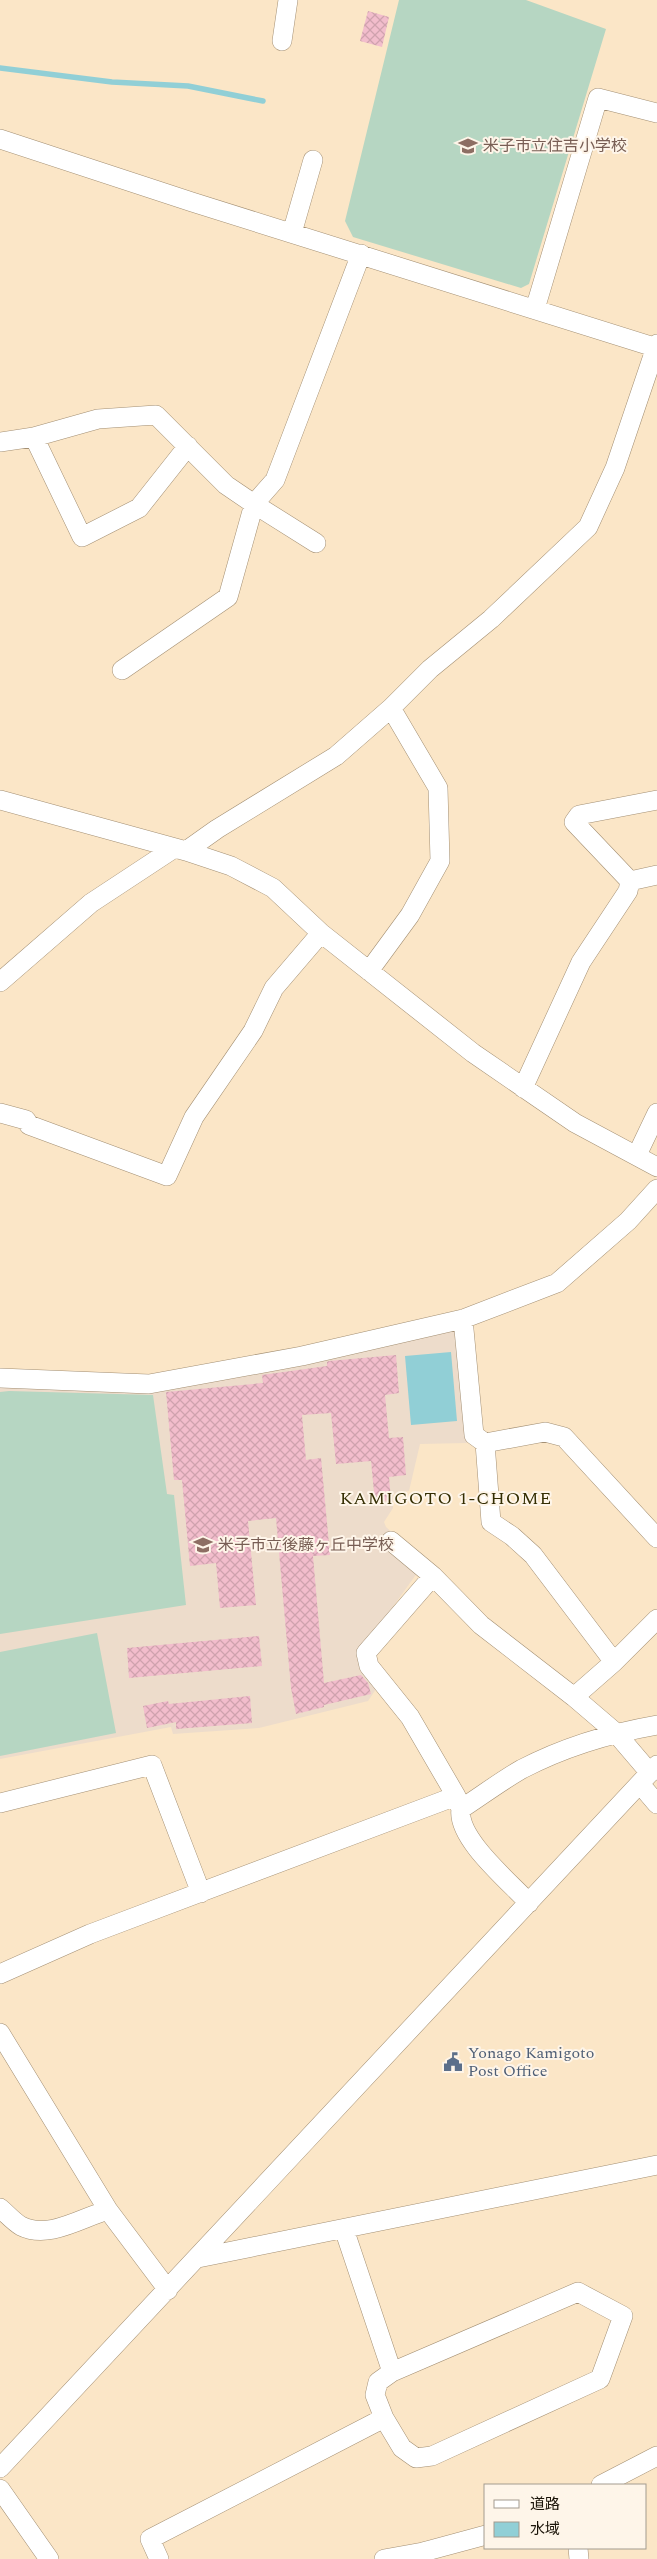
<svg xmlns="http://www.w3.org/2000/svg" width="657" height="2559" font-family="Spectral,'Noto Sans JP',serif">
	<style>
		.education { fill: #eddccb }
		.pitch { fill: #b6d6c2 }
		.water { fill: #91cfd6 }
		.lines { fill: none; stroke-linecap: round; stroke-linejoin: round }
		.stream { stroke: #91cfd6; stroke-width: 5.5 }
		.building { fill: url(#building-cross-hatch) }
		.street-casing { stroke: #a38f73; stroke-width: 20 }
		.street { stroke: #fff; stroke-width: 19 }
		.labels { text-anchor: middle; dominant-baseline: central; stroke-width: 4; stroke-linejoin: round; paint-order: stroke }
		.education-label { font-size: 16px; fill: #785e54; stroke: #fef5e9; text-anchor: start }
		.service-label { font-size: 16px; fill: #4e5e75; stroke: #fef5e9; text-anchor: start }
		.neighbourhood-label { font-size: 18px; letter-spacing: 1px; fill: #342e03; stroke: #fef5e9 }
	</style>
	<defs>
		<pattern id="building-cross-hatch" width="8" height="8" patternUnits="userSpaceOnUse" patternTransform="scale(1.25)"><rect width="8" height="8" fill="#f2bdcc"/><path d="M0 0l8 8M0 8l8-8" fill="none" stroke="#cfa2ae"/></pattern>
	</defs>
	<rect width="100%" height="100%" fill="#fbe6c7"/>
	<path class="education" d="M458,1326L467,1443L420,1444L409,1491L393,1494V1508L384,1522L386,1527L425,1562L362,1650L378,1686L368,1701L259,1728L173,1734L171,1727L0,1759V1385L137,1389Z"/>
	<path class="pitch" d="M399,0H526L606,29L529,284L521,288L353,237L345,221Z
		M9,1391L153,1395L167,1494L174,1495L186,1605L0,1634V1392Z
		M97,1633L116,1733L0,1756V1652Z"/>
	<path class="water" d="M451,1352L457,1421L411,1425L405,1356Z"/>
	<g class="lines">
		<path class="stream" d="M0,68L112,82L188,86L263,101"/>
	</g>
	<path class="building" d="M368,11L389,17L382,47L360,41Z
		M396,1355L399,1393L385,1395L389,1438L403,1437L406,1475L389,1477L391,1500L375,1502L371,1461L336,1464L331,1413L302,1415L306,1460L321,1458L330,1555L313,1556L324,1683L361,1675L368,1683L371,1694L324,1705V1707L296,1714L291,1688L276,1518L248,1521L256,1605L220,1608L216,1563L190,1566L182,1480H174L166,1392L263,1383L262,1375L327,1366V1362L329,1361Z
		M259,1636L262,1666L129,1678L127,1648Z
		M250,1696L252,1723L176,1729V1722L147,1728L143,1706L168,1701L169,1704Z"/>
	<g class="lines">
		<g class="street-casing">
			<path id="street" d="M282,41L288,0
				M0,139L192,202L657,348
				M292,233L313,160
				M535,309L598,98L657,113
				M34,437L82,537L139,508L188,446
				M0,442L34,437L98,419L156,415L226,485L254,504L275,480L361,254
				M122,670L228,597L254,504L316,543
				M0,800L186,851L231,866L273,888L321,933L473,1053L575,1123L657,1167
				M186,851L217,829L336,756L391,708L430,669L491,619L588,527L615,468L657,344
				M630,881L574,822L579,815L657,800
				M369,971L410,915L440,861L438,788L391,708
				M0,982L91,903L173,849
				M523,1088L581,962L628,891L630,881L657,875
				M0,1113L26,1120L29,1125L167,1176L194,1117L253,1031L274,988L321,933
				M637,1155L657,1113
				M463,1319L474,1435L485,1443L491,1522L512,1536L533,1555L614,1662
				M0,1378L149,1384L302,1356L463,1319L557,1283L628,1221L657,1189
				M485,1443L545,1432L564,1437L657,1538
				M391,1541L433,1576L481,1625L574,1697L615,1732L650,1773
				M433,1576L366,1653L369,1666L410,1717L456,1796
				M574,1697L614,1662L657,1619
				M640,1784L657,1804
				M0,1803L152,1765L201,1893
				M461,1809C456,1838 510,1882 529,1903
				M0,1974L90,1934L456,1796L461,1809C481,1796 501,1781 522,1769C564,1747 611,1733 657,1725
				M0,2033L108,2210L168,2290
				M0,2208C7,2214 14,2222 21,2226C48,2240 81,2218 108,2210
				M344,2229L392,2372L378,2382L375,2395L384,2418
				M198,2258L657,2165
				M0,2468L657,1765
				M601,2485L657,2456
				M0,2489L49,2559
				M578,2548L579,2559
				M159,2559L150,2539L384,2418L402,2448L416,2458L432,2456L600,2379L623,2316L578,2292L392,2372
				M384,2559L423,2552L486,2535"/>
		</g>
		<use href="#street" class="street"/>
	</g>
	<defs>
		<g id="school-bare" transform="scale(1.5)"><path d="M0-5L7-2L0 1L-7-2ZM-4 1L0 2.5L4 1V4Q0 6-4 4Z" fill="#8d6e63" stroke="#fef5e9" stroke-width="2.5" paint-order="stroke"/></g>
		<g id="civic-bare" transform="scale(1.5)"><path d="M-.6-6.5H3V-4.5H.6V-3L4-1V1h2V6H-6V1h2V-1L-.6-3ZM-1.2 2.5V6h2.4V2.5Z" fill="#5c6f8a" stroke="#fef5e9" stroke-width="2.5" paint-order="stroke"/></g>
	</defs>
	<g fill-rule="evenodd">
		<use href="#school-bare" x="468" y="146"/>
		<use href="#school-bare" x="203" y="1545"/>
		<use href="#civic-bare" x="453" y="2062"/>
	</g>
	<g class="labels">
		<g class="education-label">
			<text x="483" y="146">米子市立住吉小学校</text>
			<text x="218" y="1545">米子市立後藤ヶ丘中学校</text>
		</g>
		<g class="service-label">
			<text x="468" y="2053">Yonago Kamigoto<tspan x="468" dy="18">Post Office</tspan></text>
		</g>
		<g class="neighbourhood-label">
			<text x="446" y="1498">KAMIGOTO 1-CHOME</text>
		</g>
	</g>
	<rect x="484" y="2484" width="162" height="65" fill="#fef5e9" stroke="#a39b8f"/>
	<rect x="494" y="2500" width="25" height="8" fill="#ffffff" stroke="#a39b8f"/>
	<text x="530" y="2509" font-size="15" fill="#1b1409">道路</text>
	<rect x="494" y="2522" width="25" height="15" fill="#91cfd6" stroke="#a39b8f"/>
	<text x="530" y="2534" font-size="15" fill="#1b1409">水域</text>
</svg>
